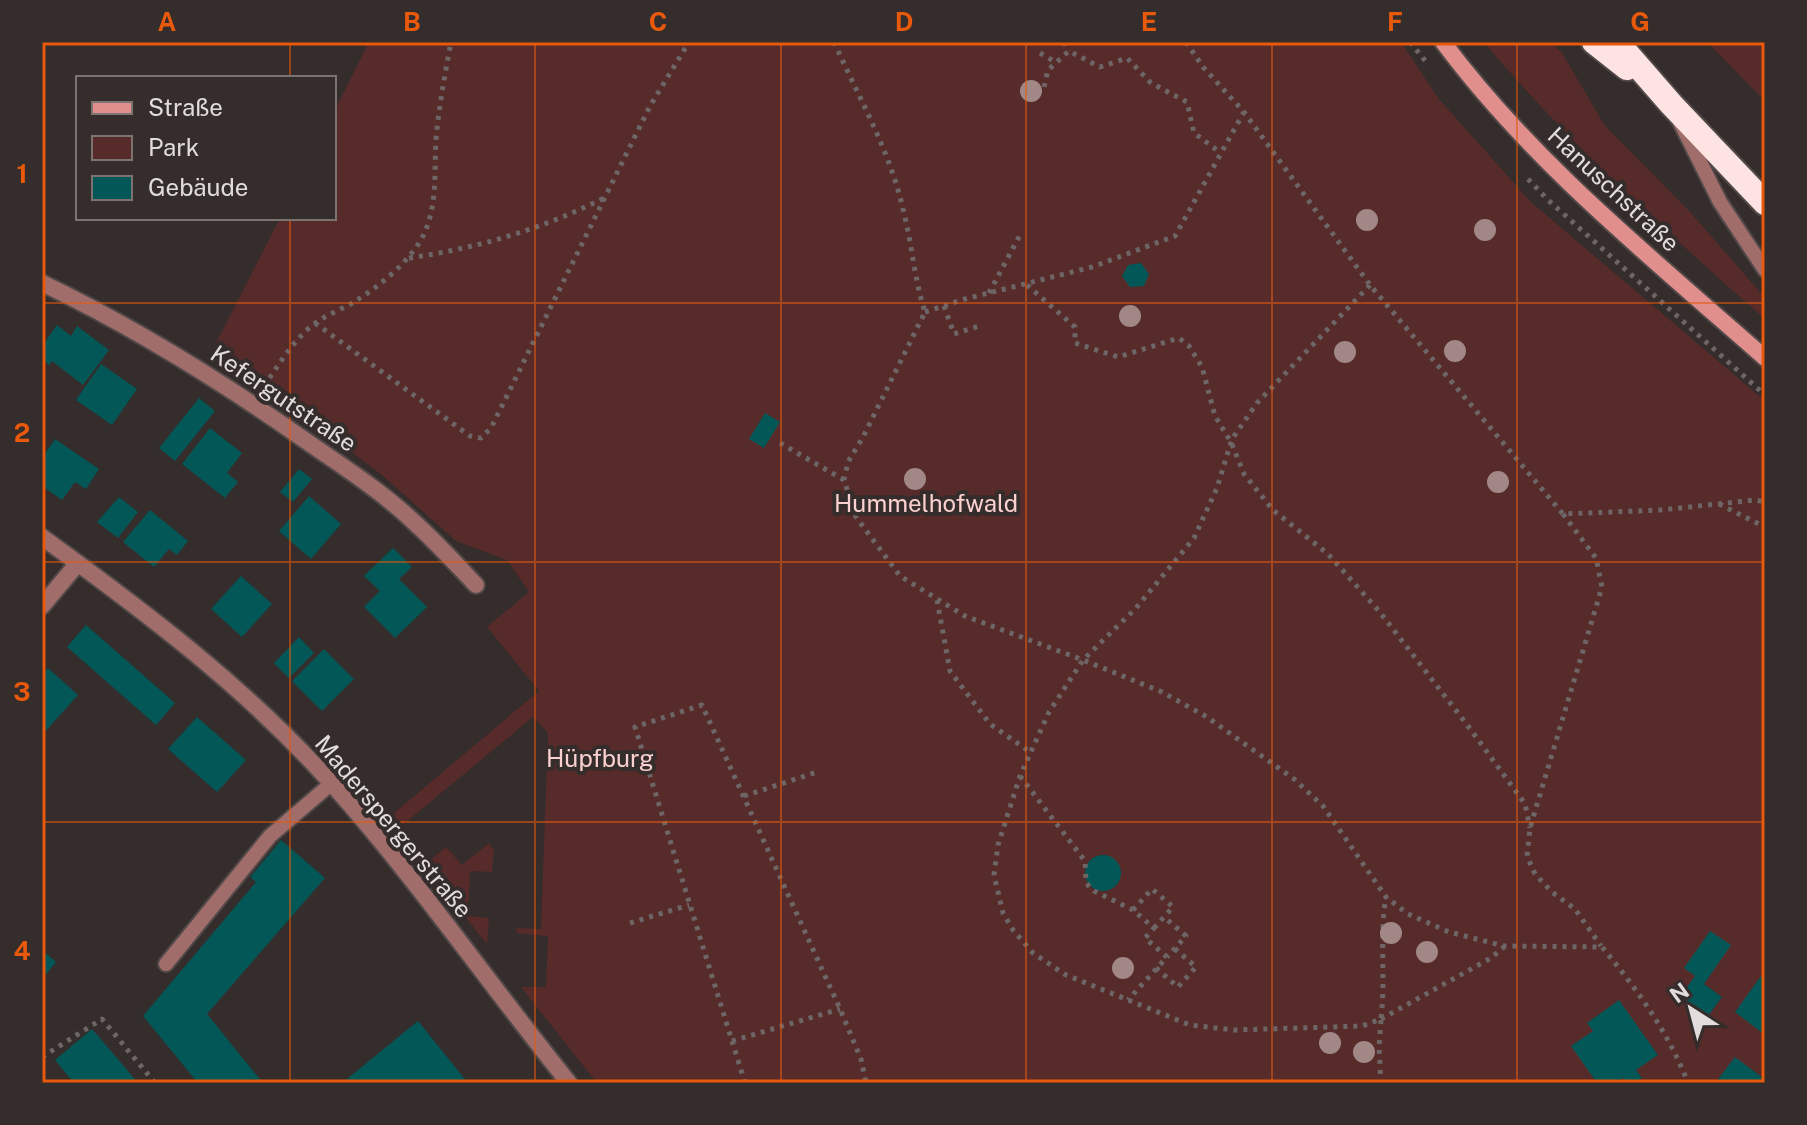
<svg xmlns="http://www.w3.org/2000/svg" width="1807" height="1125" font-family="'Public Sans',sans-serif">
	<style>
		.green { fill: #572b2a }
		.building { fill: #045757 }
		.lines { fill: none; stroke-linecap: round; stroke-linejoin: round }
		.lane-casing { stroke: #514848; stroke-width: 18 }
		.street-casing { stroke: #514848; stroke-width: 20 }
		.secondary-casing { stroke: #514848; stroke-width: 20 }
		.highway-casing { stroke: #514848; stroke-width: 28 }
		.path { stroke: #6e6666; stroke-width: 5; stroke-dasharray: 4 6; stroke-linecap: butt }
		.lane { stroke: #a06d6b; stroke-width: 14 }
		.street { stroke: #a06d6b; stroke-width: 16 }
		.secondary { stroke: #e18f8d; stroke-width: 16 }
		.highway { stroke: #fde3e1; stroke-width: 24 }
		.tree { fill: #a18786 }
		.grid { fill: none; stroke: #e8590c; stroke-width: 2; stroke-opacity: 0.55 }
		.labels { text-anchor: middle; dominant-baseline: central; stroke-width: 8; stroke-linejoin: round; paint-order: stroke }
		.street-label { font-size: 24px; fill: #e2dddc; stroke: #352c2c }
		.park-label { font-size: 24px; fill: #fad1cf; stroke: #352c2c }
		.neatline { fill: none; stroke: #e8590c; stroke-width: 3 }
		.grid-label { font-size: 26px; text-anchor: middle; font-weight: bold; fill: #e8590c }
	</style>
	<rect width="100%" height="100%" fill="#352c2c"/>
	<path class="green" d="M369,42H1401L1438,98L1531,202L1765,401V1083H597L521,987H546L548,936L517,933L516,928L541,929L548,733L533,717L400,827L428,862L446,847L462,865L489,843L494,850L492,872L470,871L468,916L489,918L487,944L387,819L539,691L487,627L529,592L507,560L456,541L382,475L313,423L209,357L280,218H334V112Z
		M1484,42H1550L1562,53L1605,126L1691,213L1765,298V319C1666,232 1568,143 1484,42Z
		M1707,42H1765V101Z"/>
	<path class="building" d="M1141,263L1149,274L1144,286L1130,287L1122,276L1128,265Z
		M57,325L71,336L77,326L109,350L83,385L52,361L49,365L42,360V346Z
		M101,364L137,389L112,425L76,400Z
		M199,398L215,411L175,461L159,448Z
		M765,413L780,422L764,448L749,439Z
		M210,428L242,453L227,473L238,482L225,498L182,464Z
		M55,439L99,469L86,489L75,482L62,500L42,486V458Z
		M299,469L312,479L293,502L280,492Z
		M309,496L341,524L311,559L279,531Z
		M119,497L138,512L118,538L97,522Z
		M150,510L188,541L177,555L169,549L154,567L123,542Z
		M393,548L412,567L399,579L427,607L395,638L364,607L380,591L364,576Z
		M241,576L272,604L242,637L211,609Z
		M86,625L175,703L156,725L67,647Z
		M299,637L314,653L289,678L274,663Z
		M324,649L354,679L322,711L292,681Z
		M48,668L78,695L42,735V675Z
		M197,717L246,760L217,792L168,749Z
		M281,840L325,878L207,1014L263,1083H198L143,1016L256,882L250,877Z
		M1085 873a18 18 0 1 1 36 0a18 18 0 1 1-36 0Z
		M1710,931L1731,945L1704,984L1722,997L1706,1019L1678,999L1695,976L1684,968Z
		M42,950L56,962L42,979Z
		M1761,976L1765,979V1035L1735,1012Z
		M1619,1000L1658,1055L1636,1070L1642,1078L1635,1083H1626L1623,1078L1617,1083H1597L1571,1046L1593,1031L1587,1023Z
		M418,1021L468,1083H342Z
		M92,1029L117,1058L138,1083H74L55,1060Z
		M1735,1057L1763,1078L1765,1076V1083H1715Z"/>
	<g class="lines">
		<g class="lane-casing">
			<path id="lane" d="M1680,122L1720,202L1765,270
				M166,964L270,836L332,783"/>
		</g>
		<g class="street-casing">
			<path id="street" d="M42,283C136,328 224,383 309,443C345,468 384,493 416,524C437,543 456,564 476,585
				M42,537C144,611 248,689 332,784C417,879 489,984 569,1083
				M42,606L78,563"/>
		</g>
		<g class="secondary-casing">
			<path id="secondary" d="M1443,42C1533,163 1653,259 1765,358"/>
		</g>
		<g class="highway-casing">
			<path id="highway" d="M1594,42L1627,68
				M1617,42L1671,104L1765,203"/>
		</g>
		<path class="path" d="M834,42C858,96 890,151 903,209C912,244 914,278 925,312L863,437L848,462L844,480L856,517L900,576L965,616L1083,660L1162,692L1207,717L1294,779L1323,806L1386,897L1408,914L1449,932L1504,946L1602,947C1636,988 1669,1033 1688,1083
			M1064,42L1069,51
			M1186,42L1203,67L1244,112L1370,285L1563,514L1661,510L1755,500L1765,502
			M1410,42L1427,63
			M1040,53L1057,63
			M1044,87L1048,70L1069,51L1100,67L1127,58L1151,83L1187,102L1194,133L1221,153
			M1528,179L1547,199L1765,395
			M409,258C478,248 542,229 604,198
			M1027,285L1075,327V343L1118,357L1179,338L1189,346L1202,367L1215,416L1231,442L1244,474L1273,510L1328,554L1379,611L1471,730L1525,804L1530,828
			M1370,285L1257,403L1232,439L1217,488L1194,538L1136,608L1083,660L1049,712L1020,776L998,845L994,875L1003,913L1013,930L1033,953L1064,974L1153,1010L1190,1025L1234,1030L1362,1026L1381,1019L1379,1048L1381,1083
			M989,293L1020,235
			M944,306L954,334L979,326
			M925,312L965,299L1092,267L1175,236L1244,112
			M315,323L470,436L481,438L491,428L650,106L689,42
			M264,386C279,365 293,340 314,324C327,314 344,309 357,300C381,285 410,261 423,236C438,205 434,172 436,139C439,106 445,74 451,42
			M780,443L844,480
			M1719,504L1765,527
			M1563,514L1596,558L1602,587L1530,828L1527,856L1535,874L1552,892L1575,909L1601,946
			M937,600L950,671L990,724L1030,752
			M1020,776L1085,861L1086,883L1094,891L1133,910L1154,928L1145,938L1167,957L1128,1000
			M744,796L820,771
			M1133,910L1152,889L1173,907L1164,917
			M630,923L689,905
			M1154,928L1164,917L1186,936L1167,957
			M1156,968L1178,987L1196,967L1174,948
			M1381,1018C1386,978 1379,937 1386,897
			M1381,1019L1491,958L1504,947
			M732,1041L840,1009
			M42,1057L102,1019L155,1083
			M745,1083L635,727L702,705L840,1009L861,1059L866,1083"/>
		<use href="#lane" class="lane"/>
		<use href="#street" class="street"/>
		<use href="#secondary" class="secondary"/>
		<use href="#highway" class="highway"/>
	</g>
	<g class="tree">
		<circle cx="1031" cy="91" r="11"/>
		<circle cx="1367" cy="220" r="11"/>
		<circle cx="1485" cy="230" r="11"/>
		<circle cx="1130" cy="316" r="11"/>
		<circle cx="1455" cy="351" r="11"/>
		<circle cx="1345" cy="352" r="11"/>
		<circle cx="915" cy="479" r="11"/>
		<circle cx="1498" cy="482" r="11"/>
		<circle cx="1391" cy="933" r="11"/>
		<circle cx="1427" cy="952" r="11"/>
		<circle cx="1123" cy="968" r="11"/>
		<circle cx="1330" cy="1043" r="11"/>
		<circle cx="1364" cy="1052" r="11"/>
	</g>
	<path class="grid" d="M290,42V78M535,42V1083M781,42V1083M1026,42V1083M1272,42V1083M1517,42V1083M290,218V1083M42,303H1765M42,562H1765M42,822H1765"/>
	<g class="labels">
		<g class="street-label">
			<text transform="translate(1614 189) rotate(43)">Hanuschstraße</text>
			<text transform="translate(284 398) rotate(34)">Kefergutstraße</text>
			<text transform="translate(394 826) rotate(50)">Maderspergerstraße</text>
		</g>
		<g class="park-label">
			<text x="926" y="503">Hummelhofwald</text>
			<text x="600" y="758">Hüpfburg</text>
		</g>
	</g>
	<rect width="1807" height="1125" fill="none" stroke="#352c2c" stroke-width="88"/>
	<rect x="76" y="76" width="260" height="144" fill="#352c2c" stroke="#7a7372" stroke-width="2"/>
	<rect x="92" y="102" width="40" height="12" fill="#e18f8d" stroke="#7a7372" stroke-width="2"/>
	<text x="148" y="116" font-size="24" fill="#e2dddc">Straße</text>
	<rect x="92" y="136" width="40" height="24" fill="#572b2a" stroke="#7a7372" stroke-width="2"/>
	<text x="148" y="156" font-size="24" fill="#e2dddc">Park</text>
	<rect x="92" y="176" width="40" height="24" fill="#045757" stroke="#7a7372" stroke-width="2"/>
	<text x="148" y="196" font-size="24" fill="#e2dddc">Gebäude</text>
	<g transform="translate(1691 1009) rotate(324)" stroke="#352c2c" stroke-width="6" paint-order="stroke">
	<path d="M0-6L14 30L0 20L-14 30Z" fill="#e2dddc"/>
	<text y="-12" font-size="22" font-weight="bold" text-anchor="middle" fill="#e2dddc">N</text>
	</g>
	<rect x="44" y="44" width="1719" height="1037" class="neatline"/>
	<g class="grid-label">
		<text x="167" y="31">A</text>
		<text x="412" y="31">B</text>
		<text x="658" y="31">C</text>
		<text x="904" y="31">D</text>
		<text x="1149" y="31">E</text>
		<text x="1395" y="31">F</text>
		<text x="1640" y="31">G</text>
		<text x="22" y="183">1</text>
		<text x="22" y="442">2</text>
		<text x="22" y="701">3</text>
		<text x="22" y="960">4</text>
	</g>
</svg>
